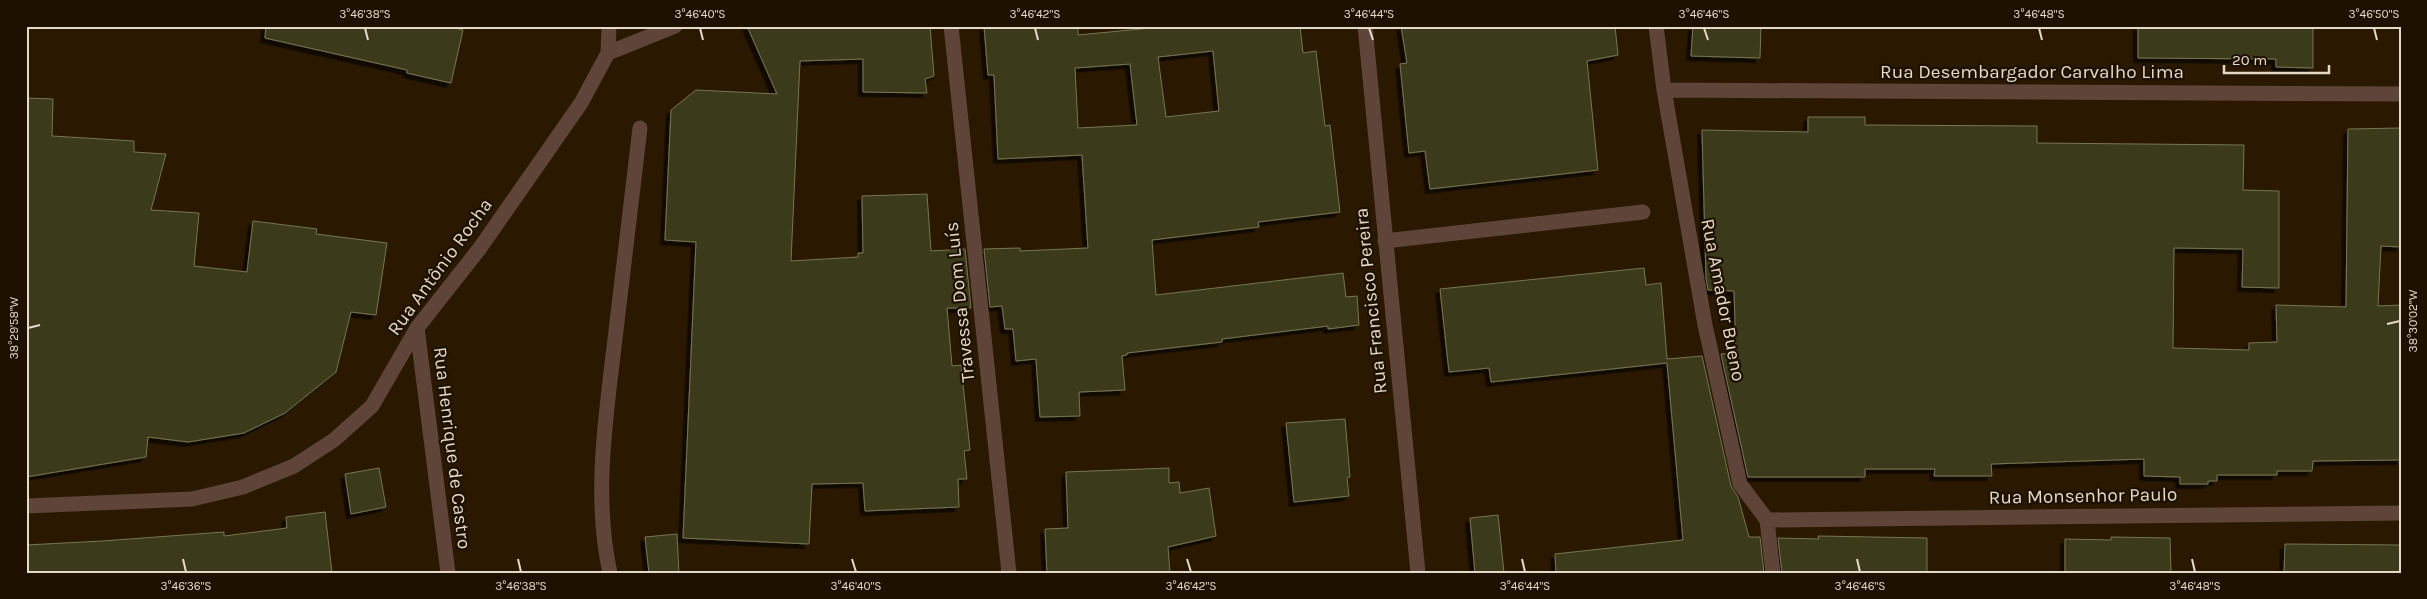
<svg xmlns="http://www.w3.org/2000/svg" width="2427" height="599" font-family="Karla,sans-serif">
	<style>
		.building { fill: #3a3a1a; stroke: #767654; fill-rule: evenodd; filter: url(#shadow) }
		.lines { fill: none; stroke-linecap: round; stroke-linejoin: round }
		.service { stroke: #5f443a; stroke-width: 15 }
		.minor { stroke: #5f443a; stroke-width: 15 }
		.ticks { fill: none; stroke: #e5d9c9; stroke-width: 2 }
		.labels { text-anchor: middle; dominant-baseline: central; stroke-width: 4.5; stroke-linejoin: round; paint-order: stroke }
		.street-label { font-size: 19px; fill: #e5d9c9; stroke: #1e1100 }
		.neatline { fill: none; stroke: #e5d9c9; stroke-width: 2 }
		.ticks-label { font-size: 12px; text-anchor: middle; fill: #e5d9c9 }
	</style>
	<defs>
		<filter id="shadow"><feDropShadow dx="-4.5" dy="4.5" stdDeviation="0" flood-color="#0009"/></filter>
	</defs>
	<rect width="100%" height="100%" fill="#2a1900"/>
	<path class="building" d="M266,26H448L463,30L451,83L407,73V70L265,38Z
		M747,26H930L934,76L925,79L927,93L863,92V59L800,61L791,261L858,257V253H863L862,196L927,194L931,251L965,249L971,308H947L952,366L961,365L970,450L964,451L967,479H958L959,507L865,511L863,483L812,484L809,544L683,538L696,242L665,240L671,110L696,90L777,94Z
		M984,26H1078V35L1172,26H1300L1303,53L1316,51L1325,126L1330,125L1340,212L1258,222L1259,227L1152,240L1156,295L1343,273L1346,297L1357,296L1359,325L1328,329V326L1222,339V342L1127,353V355L1122,356L1125,390L1079,392L1080,416L1040,417L1036,359L1016,361L1013,329H1005L1002,306L990,307L984,249L1020,248V251L1088,248L1082,155L998,159L994,75H988ZM1213,51L1219,111L1166,117L1158,57ZM1130,64L1137,125L1078,128L1075,68Z
		M1401,26H1615L1618,55L1587,61L1598,170L1430,189L1425,151L1409,153L1400,64L1407,63Z
		M1693,26H1761L1760,58L1691,56Z
		M2138,26H2313V68L2276,67V59L2138,58Z
		M26,98L53,99L52,136L134,141V152L166,154L151,210L199,213L194,266L247,272L253,221L317,229L316,234L387,243L376,315L351,312L336,372L285,413L244,433L188,442L148,437L146,457L26,477Z
		M1808,117H1865V125L2037,126V143L2244,145L2243,190L2279,191V288L2242,287L2243,249L2174,248L2173,348L2249,350V343L2277,342L2276,305L2346,307L2348,129L2401,128V247L2381,246L2378,306L2401,305V460L2313,461L2312,471H2277V475H2217V481H2208V484H2180V477L2144,476V459L1991,464L1992,476H1934L1935,469H1865V477H1748L1721,354L1736,353L1734,291L1708,290L1706,277L1702,130L1808,132Z
		M1644,268L1646,285L1661,283L1667,359L1702,356L1731,486L1738,497L1749,537H1760L1764,573H1556L1555,554L1683,540L1667,363L1491,382L1489,368L1449,372L1440,289Z
		M1345,419L1350,477L1347,478L1349,496L1294,502L1286,423Z
		M379,468L386,507L351,514L345,474Z
		M1169,468V483L1179,482L1180,493L1209,488L1216,536L1168,547L1170,573H1047L1045,529L1068,528L1066,472Z
		M325,512L332,573H26V545L102,541L224,532V536L287,528L286,517Z
		M1498,515L1504,573H1475L1470,518Z
		M677,534L679,573H649L645,537Z
		M1818,536L1927,538V573H1782L1778,538L1819,539Z
		M2111,537L2170,538L2171,573H2065V539L2111,540Z
		M2285,544L2401,545V573H2284Z"/>
	<g class="lines">
		<path class="service" d="M610,573C593,496 606,416 615,339C623,268 632,198 640,128"/>
		<path class="minor" d="M951,26L1009,573
			M1365,26L1418,573
			M1656,26L1664,90L1705,325L1740,484L1767,520L1773,573
			M608,53L609,26
			M1664,90L2401,94
			M1385,241L1643,212
			M417,328L448,573
			M26,506L192,499L243,487L294,466L334,440L372,406L417,328L480,248L581,103L608,53L675,26
			M1767,520L2401,513"/>
	</g>
	<path class="ticks" d="M365,28L368,40M700,28L703,40M1035,28L1038,40M1369,28L1373,40M1704,28L1708,40M2039,28L2042,40M2374,28L2377,40M2387,324L2400,321M28,328L40,325M183,559L186,572M518,559L521,572M852,559L856,572M1187,559L1191,572M1522,559L1525,572M1857,559L1860,572M2192,559L2195,572"/>
	<g class="labels">
		<g class="street-label">
			<text x="2032" y="72">Rua Desembargador Carvalho Lima</text>
			<text transform="translate(440 267) rotate(-54)">Rua Antônio Rocha</text>
			<text transform="translate(1723 300) rotate(79)">Rua Amador Bueno</text>
			<text transform="translate(1371 301) rotate(-96)">Rua Francisco Pereira</text>
			<text transform="translate(960 302) rotate(-96)">Travessa Dom Luís</text>
			<text transform="translate(452 448) rotate(83)">Rua Henrique de Castro</text>
			<text transform="translate(2083 496) rotate(-1)">Rua Monsenhor Paulo</text>
		</g>
	</g>
	<rect width="2427" height="599" fill="none" stroke="#1e1100" stroke-width="55"/>
	<path d="M2224 65v8h105v-8" fill="none" stroke="#e5d9c9" stroke-width="2.5"/>
	<text x="2232" y="65" font-size="15" fill="#e5d9c9" stroke="#1e1100" stroke-width="4" paint-order="stroke">20 m</text>
	<rect x="28" y="28" width="2372" height="544" class="neatline"/>
	<g class="ticks-label">
		<text x="365" y="18">3°46'38"S</text>
		<text x="700" y="18">3°46'40"S</text>
		<text x="1035" y="18">3°46'42"S</text>
		<text x="1369" y="18">3°46'44"S</text>
		<text x="1704" y="18">3°46'46"S</text>
		<text x="2039" y="18">3°46'48"S</text>
		<text x="2374" y="18">3°46'50"S</text>
		<text transform="translate(2413 321) rotate(-90)" y="4">38°30'02"W</text>
		<text transform="translate(14 328) rotate(-90)" y="4">38°29'58"W</text>
		<text x="186" y="590">3°46'36"S</text>
		<text x="521" y="590">3°46'38"S</text>
		<text x="856" y="590">3°46'40"S</text>
		<text x="1191" y="590">3°46'42"S</text>
		<text x="1525" y="590">3°46'44"S</text>
		<text x="1860" y="590">3°46'46"S</text>
		<text x="2195" y="590">3°46'48"S</text>
	</g>
</svg>
